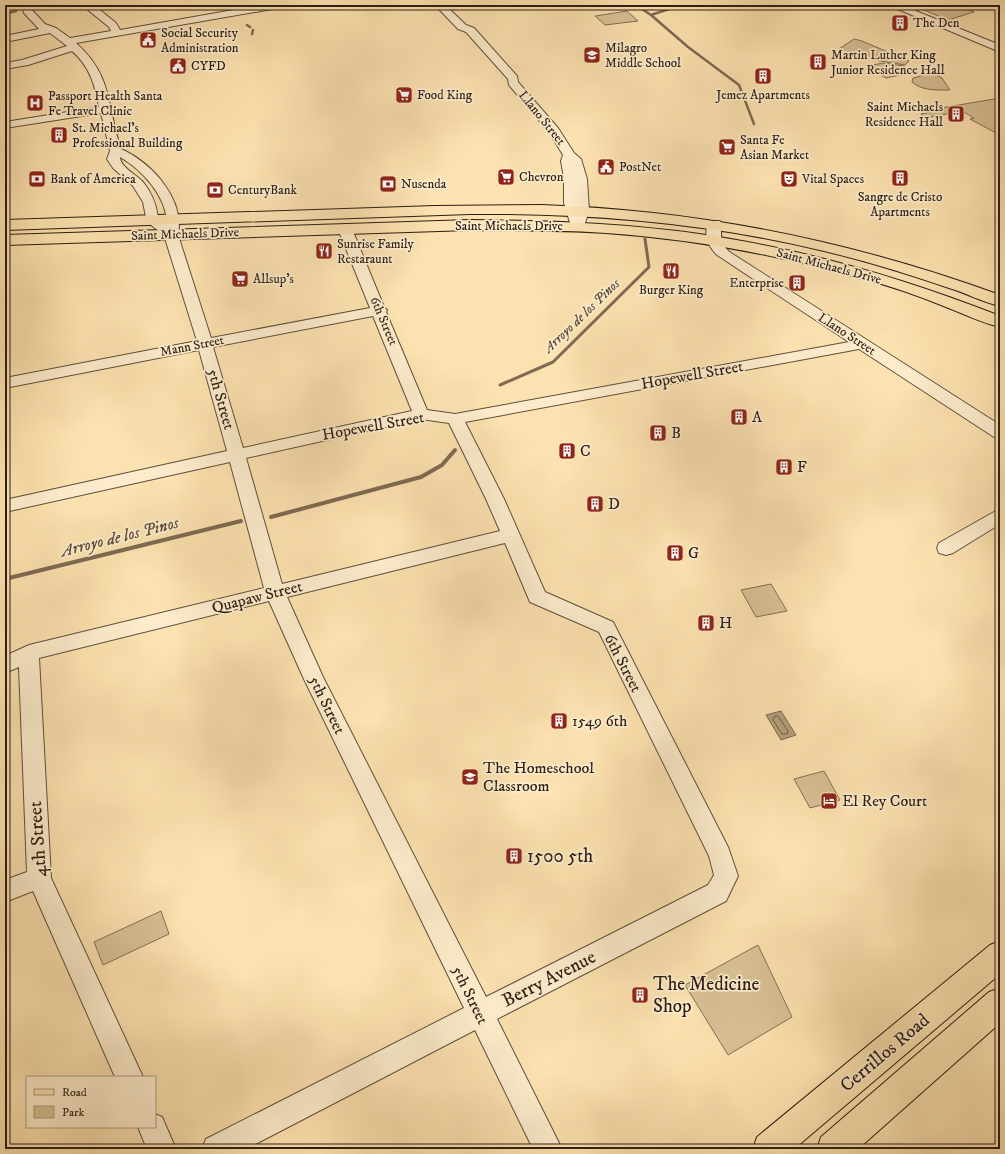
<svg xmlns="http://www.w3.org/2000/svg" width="1005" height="1154" font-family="'IM FELL DW Pica',serif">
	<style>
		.green { fill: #d8c195; stroke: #817054 }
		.water { fill: #b59f7b; stroke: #7d6b52 }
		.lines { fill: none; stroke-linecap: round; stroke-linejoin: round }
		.shore { stroke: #705e48; stroke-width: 1 }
		.stream-far2 { stroke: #7d6b52; stroke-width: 2.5 }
		.stream-far1 { stroke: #7d6b52; stroke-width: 3 }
		.stream { stroke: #7d6b52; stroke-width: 4 }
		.minor-casing { stroke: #5e4f3b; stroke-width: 2 }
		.major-casing { stroke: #2a1e14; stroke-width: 2 }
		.minor { fill: #fdeccc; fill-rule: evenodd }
		.major { fill: #fce2b0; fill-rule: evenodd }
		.labels { text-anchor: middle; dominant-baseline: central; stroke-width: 3.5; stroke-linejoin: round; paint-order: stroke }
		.far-poi-label { font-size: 13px; fill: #2a1e14; stroke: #fdeccc; text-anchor: start }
		.far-street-label { font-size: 13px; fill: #2a1e14; stroke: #fdeccc }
		.far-water-label { font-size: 14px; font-style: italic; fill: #5b4b38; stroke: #fdeccc }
		.street-label { font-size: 16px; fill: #2a1e14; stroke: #fdeccc }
		.poi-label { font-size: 16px; fill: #2a1e14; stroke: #fdeccc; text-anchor: start }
		.water-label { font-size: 17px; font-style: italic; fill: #5b4b38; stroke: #fdeccc }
		.near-street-label { font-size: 19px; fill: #2a1e14; stroke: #fdeccc }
		.near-poi-label { font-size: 19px; fill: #2a1e14; stroke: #fdeccc; text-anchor: start }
	</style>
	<rect width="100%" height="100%" fill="#fce2b0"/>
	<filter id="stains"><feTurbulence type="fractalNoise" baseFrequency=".005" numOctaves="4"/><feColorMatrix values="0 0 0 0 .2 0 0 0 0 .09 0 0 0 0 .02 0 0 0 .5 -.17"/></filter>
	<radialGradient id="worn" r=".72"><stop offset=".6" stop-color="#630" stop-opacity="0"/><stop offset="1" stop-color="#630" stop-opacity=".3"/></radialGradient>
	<path class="green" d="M929,5H957L974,12L948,20L919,8Z
		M627,11L638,21L605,25L595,16Z
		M854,39L862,41L909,61L905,65L838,54L839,49Z
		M884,63L904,66L909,73L901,75L892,70L900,75L886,78L866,66Z
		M932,73L942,78L950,90C937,90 922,91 912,82L913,78Z
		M1000,98V133L998,134L970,119L974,118L962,111L926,118L921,114L931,112L929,110Z
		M771,584L787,611L756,617L741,590Z
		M824,771L840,800L810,808L794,779Z
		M161,911L169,934L103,965L94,942Z
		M758,945L792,1017L728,1055L685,985Z"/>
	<path class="water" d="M781,711L796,735L781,740L766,715Z"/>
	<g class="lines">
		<path class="shore" d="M778,716L788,731L787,734H782L773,720L774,717Z"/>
		<path class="stream-far2" d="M636,5L651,15
			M681,5L651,15L688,47L739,85L754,124
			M5,14L16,11
			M247,25L250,27
			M252,34L253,30"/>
		<path class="stream-far1" d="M500,385L553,362L649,267L645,239"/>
		<path class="stream" d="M271,517L421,477L442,465L455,450
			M5,579L241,521"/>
		<g class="minor-casing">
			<path id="minor" d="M22,5H32V10L45,24L56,28L70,38L111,31L109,27L88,10L96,5H108L100,10L116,23L120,30L262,5H283L278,8L76,43C114,77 106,106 121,149C152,163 185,199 178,235L211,338L370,308L338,229L340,226H350L352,229L384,307L387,310L386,312L427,410L455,414L849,342L717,255C708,246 702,233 710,221H720L722,224C720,238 720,244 731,253L1000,425V438L994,437L859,349L465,422L504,499L545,592L613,622L728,847L738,876L726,901L497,1019L562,1149H533L475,1030L246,1149H202L206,1139L464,1008L303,677L269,601L39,658L51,878L143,1077H115L33,891L5,902V880L27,872L19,667L5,673V656L29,645L264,588L230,462L5,512V500L227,451L199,350L5,388V378L197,341L164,235L147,222L143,202L133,186L113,168L107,159L110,151L101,113L5,128V122L99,107C95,84 89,66 72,51L28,65L5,69V63L22,60L67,46L50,33L5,42V36L39,29L24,13ZM120,157C142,170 167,196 167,224L158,217C156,204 152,193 143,182C137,175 120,167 120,157ZM373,316L412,411L243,448L213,347ZM421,419L449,423L486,499L500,531L282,584L246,458ZM505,543L530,602L599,632L709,856L714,875L708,885L486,997L323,677L287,597Z
				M435,5H445L466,25L474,28L517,76L518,82L558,128L574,153L581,159L587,179L589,211L583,229H573L571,226L564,203V178L561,161L563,155L549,132L509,85L508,79L466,32L458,29Z
				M888,5H901L1000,45V52Z
				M1000,510V524L953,553L946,555L939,553L937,548L939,543L994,512Z
				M155,1114L162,1117L176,1149H147L138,1127H155Z"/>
		</g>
		<g class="major-casing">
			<path id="major" d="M541,205C699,210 852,241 1000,295V306C982,302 966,293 949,288C908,274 866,261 824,251C708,223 590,213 470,214L5,230V220L435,206Z
				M470,220C561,221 652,224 742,241C831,257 916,283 1000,316V327C982,323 964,314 946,307C919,296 891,286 863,279C779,255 693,239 606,233C561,230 516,230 470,230L5,245V235Z
				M1000,941V974L794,1149H753L757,1137L990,945Z
				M1000,988V1023L858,1149H817L821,1137L989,992Z"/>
		</g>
		<use href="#minor" class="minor"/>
		<use href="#major" class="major"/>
	</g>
	<defs>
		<g id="building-square" transform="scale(0.9)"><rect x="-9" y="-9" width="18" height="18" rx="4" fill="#8f2418" stroke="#fdeccc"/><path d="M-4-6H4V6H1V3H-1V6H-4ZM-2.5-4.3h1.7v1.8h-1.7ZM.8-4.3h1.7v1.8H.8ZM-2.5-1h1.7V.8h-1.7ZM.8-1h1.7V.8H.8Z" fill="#fff"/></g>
		<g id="civic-square" transform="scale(0.9)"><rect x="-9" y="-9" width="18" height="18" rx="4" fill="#8f2418" stroke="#fdeccc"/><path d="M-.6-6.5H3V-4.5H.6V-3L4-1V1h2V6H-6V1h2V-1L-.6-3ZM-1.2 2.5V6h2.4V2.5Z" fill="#fff"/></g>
		<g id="school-square" transform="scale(0.9)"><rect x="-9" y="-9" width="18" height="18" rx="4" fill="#8f2418" stroke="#fdeccc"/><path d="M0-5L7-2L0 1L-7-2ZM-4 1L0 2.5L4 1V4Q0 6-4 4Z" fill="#fff"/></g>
		<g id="supermarket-square" transform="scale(0.9)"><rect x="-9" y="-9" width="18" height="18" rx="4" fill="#8f2418" stroke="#fdeccc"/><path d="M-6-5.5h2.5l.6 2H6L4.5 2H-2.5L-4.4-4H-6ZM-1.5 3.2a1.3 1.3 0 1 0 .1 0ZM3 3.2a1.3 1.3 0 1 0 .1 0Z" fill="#fff"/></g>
		<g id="hospital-square" transform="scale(0.9)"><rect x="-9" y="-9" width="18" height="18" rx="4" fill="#8f2418" stroke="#fdeccc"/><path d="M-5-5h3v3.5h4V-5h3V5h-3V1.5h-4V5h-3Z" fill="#fff"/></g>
		<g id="bank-square" transform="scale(0.9)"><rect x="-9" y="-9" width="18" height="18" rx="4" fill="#8f2418" stroke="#fdeccc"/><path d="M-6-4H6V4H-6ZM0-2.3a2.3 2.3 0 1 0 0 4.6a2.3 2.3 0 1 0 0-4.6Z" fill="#fff"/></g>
		<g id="theatre-square" transform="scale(0.9)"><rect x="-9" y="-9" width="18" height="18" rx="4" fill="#8f2418" stroke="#fdeccc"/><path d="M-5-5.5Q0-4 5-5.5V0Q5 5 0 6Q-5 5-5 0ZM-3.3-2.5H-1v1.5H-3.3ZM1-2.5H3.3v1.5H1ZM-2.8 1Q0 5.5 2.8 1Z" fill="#fff"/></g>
		<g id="restaurant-square" transform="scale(0.9)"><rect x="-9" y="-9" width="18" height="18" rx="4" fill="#8f2418" stroke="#fdeccc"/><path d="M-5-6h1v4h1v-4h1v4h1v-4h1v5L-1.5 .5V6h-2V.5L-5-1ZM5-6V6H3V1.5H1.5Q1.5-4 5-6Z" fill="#fff"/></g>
		<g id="hotel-square" transform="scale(0.9)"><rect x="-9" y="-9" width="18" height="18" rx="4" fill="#8f2418" stroke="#fdeccc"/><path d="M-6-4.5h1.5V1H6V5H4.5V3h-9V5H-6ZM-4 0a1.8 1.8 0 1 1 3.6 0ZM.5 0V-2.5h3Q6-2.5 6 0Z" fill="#fff"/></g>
	</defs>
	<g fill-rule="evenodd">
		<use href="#building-square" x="900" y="23"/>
		<use href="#civic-square" x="148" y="40"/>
		<use href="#school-square" x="592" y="55"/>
		<use href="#building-square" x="818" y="62"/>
		<use href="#civic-square" x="178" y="66"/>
		<use href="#building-square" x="763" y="76"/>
		<use href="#supermarket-square" x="404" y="95"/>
		<use href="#hospital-square" x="35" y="103"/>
		<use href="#building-square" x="956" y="114"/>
		<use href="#building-square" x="59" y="135"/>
		<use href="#supermarket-square" x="727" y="147"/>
		<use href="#civic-square" x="606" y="167"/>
		<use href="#supermarket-square" x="506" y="177"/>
		<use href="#building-square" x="900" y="178"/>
		<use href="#bank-square" x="37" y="179"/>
		<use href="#theatre-square" x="789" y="179"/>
		<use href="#bank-square" x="388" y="184"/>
		<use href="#bank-square" x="215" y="190"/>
		<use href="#restaurant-square" x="324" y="251"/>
		<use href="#restaurant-square" x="671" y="271"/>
		<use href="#supermarket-square" x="240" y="279"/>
		<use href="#building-square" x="797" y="283"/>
		<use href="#building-square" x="739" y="417"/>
		<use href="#building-square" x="658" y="433"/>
		<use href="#building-square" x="567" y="451"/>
		<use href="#building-square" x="784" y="467"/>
		<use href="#building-square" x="595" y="504"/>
		<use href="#building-square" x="675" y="553"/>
		<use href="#building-square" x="706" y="623"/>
		<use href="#building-square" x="559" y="721"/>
		<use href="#school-square" x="470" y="777"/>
		<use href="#hotel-square" x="829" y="801"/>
		<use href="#building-square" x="514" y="856"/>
		<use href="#building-square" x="640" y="995"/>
	</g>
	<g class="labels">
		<g class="far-poi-label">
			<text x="913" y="23">The Den</text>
			<text x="161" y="33">Social Security<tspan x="161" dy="15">Administration</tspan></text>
			<text x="605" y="48">Milagro<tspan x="605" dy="15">Middle School</tspan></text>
			<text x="831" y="55">Martin Luther King<tspan x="831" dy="15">Junior Residence Hall</tspan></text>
			<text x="191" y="66">CYFD</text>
			<text x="417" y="95">Food King</text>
			<text x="763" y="95" text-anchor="middle">Jemez Apartments</text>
			<text x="48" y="96">Passport Health Santa<tspan x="48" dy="15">Fe Travel Clinic</tspan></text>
			<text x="943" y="107" text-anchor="end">Saint Michaels<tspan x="943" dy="15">Residence Hall</tspan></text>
			<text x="72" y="128">St. Michael's<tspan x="72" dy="15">Professional Building</tspan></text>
			<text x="740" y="140">Santa Fe<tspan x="740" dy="15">Asian Market</tspan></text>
			<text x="619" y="167">PostNet</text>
			<text x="519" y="177">Chevron</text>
			<text x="50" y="179">Bank of America</text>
			<text x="802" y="179">Vital Spaces</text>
			<text x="401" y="184">Nusenda</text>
			<text x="228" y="190">CenturyBank</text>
			<text x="900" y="197" text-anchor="middle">Sangre de Cristo<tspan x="900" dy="15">Apartments</tspan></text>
			<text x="337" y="244">Sunrise Family<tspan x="337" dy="15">Restaraunt</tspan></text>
			<text x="253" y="279">Allsup's</text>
			<text x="784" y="283" text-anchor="end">Enterprise</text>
			<text x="671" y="290" text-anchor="middle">Burger King</text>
		</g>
		<g class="far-street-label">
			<text transform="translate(542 118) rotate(51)">Llano Street</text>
			<text x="509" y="226">Saint Michaels Drive</text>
			<text transform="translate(185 234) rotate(-2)">Saint Michaels Drive</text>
			<text transform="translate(829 266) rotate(15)">Saint Michaels Drive</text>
			<text transform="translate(384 321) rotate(67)">6th Street</text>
			<text transform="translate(847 334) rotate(33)">Llano Street</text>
			<text transform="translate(192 346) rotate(-11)">Mann Street</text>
		</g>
		<g class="far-water-label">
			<text transform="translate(582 316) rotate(-44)">Arroyo de los Pinos</text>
		</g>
		<g class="street-label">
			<text transform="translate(692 375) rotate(-10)">Hopewell Street</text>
			<text transform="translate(221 399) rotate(74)">5th Street</text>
			<text transform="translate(373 426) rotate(-10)">Hopewell Street</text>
			<text transform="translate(257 597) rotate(-14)">Quapaw Street</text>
			<text transform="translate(623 663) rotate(63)">6th Street</text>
			<text transform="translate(327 705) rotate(64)">5th Street</text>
			<text transform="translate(470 995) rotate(64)">5th Street</text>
		</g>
		<g class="poi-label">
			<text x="752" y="417">A</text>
			<text x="671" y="433">B</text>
			<text x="580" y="451">C</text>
			<text x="797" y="467">F</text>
			<text x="608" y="504">D</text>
			<text x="688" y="553">G</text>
			<text x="719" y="623">H</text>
			<text x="572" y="721">1549 6th</text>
			<text x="483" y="768">The Homeschool<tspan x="483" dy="18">Classroom</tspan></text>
			<text x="842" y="801">El Rey Court</text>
		</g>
		<g class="water-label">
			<text transform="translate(120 537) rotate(-14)">Arroyo de los Pinos</text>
		</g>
		<g class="near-street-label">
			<text transform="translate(38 839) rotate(-94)">4th Street</text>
			<text transform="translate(549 979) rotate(-27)">Berry Avenue</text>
			<text transform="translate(885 1053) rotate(-40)">Cerrillos Road</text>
		</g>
		<g class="near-poi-label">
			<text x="527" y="856">1500 5th</text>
			<text x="653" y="984">The Medicine<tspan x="653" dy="22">Shop</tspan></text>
		</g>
	</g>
	<rect width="1005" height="1154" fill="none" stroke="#fce2b0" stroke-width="20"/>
	<rect x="6" y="6" width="993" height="1142" fill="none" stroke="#2a1e14" stroke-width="2"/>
	<rect x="10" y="10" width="985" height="1134" fill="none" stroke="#2a1e14"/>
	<rect x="26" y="1076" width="130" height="52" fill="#fdeccc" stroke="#a99a82"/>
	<rect x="34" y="1089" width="20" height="6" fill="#fce2b0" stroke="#a99a82"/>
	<text x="62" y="1096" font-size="12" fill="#2a1e14">Road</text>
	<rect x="34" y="1106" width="20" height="12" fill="#d8c195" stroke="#a99a82"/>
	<text x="62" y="1116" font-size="12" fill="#2a1e14">Park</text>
	<rect width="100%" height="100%" filter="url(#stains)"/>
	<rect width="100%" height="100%" fill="url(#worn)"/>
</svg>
